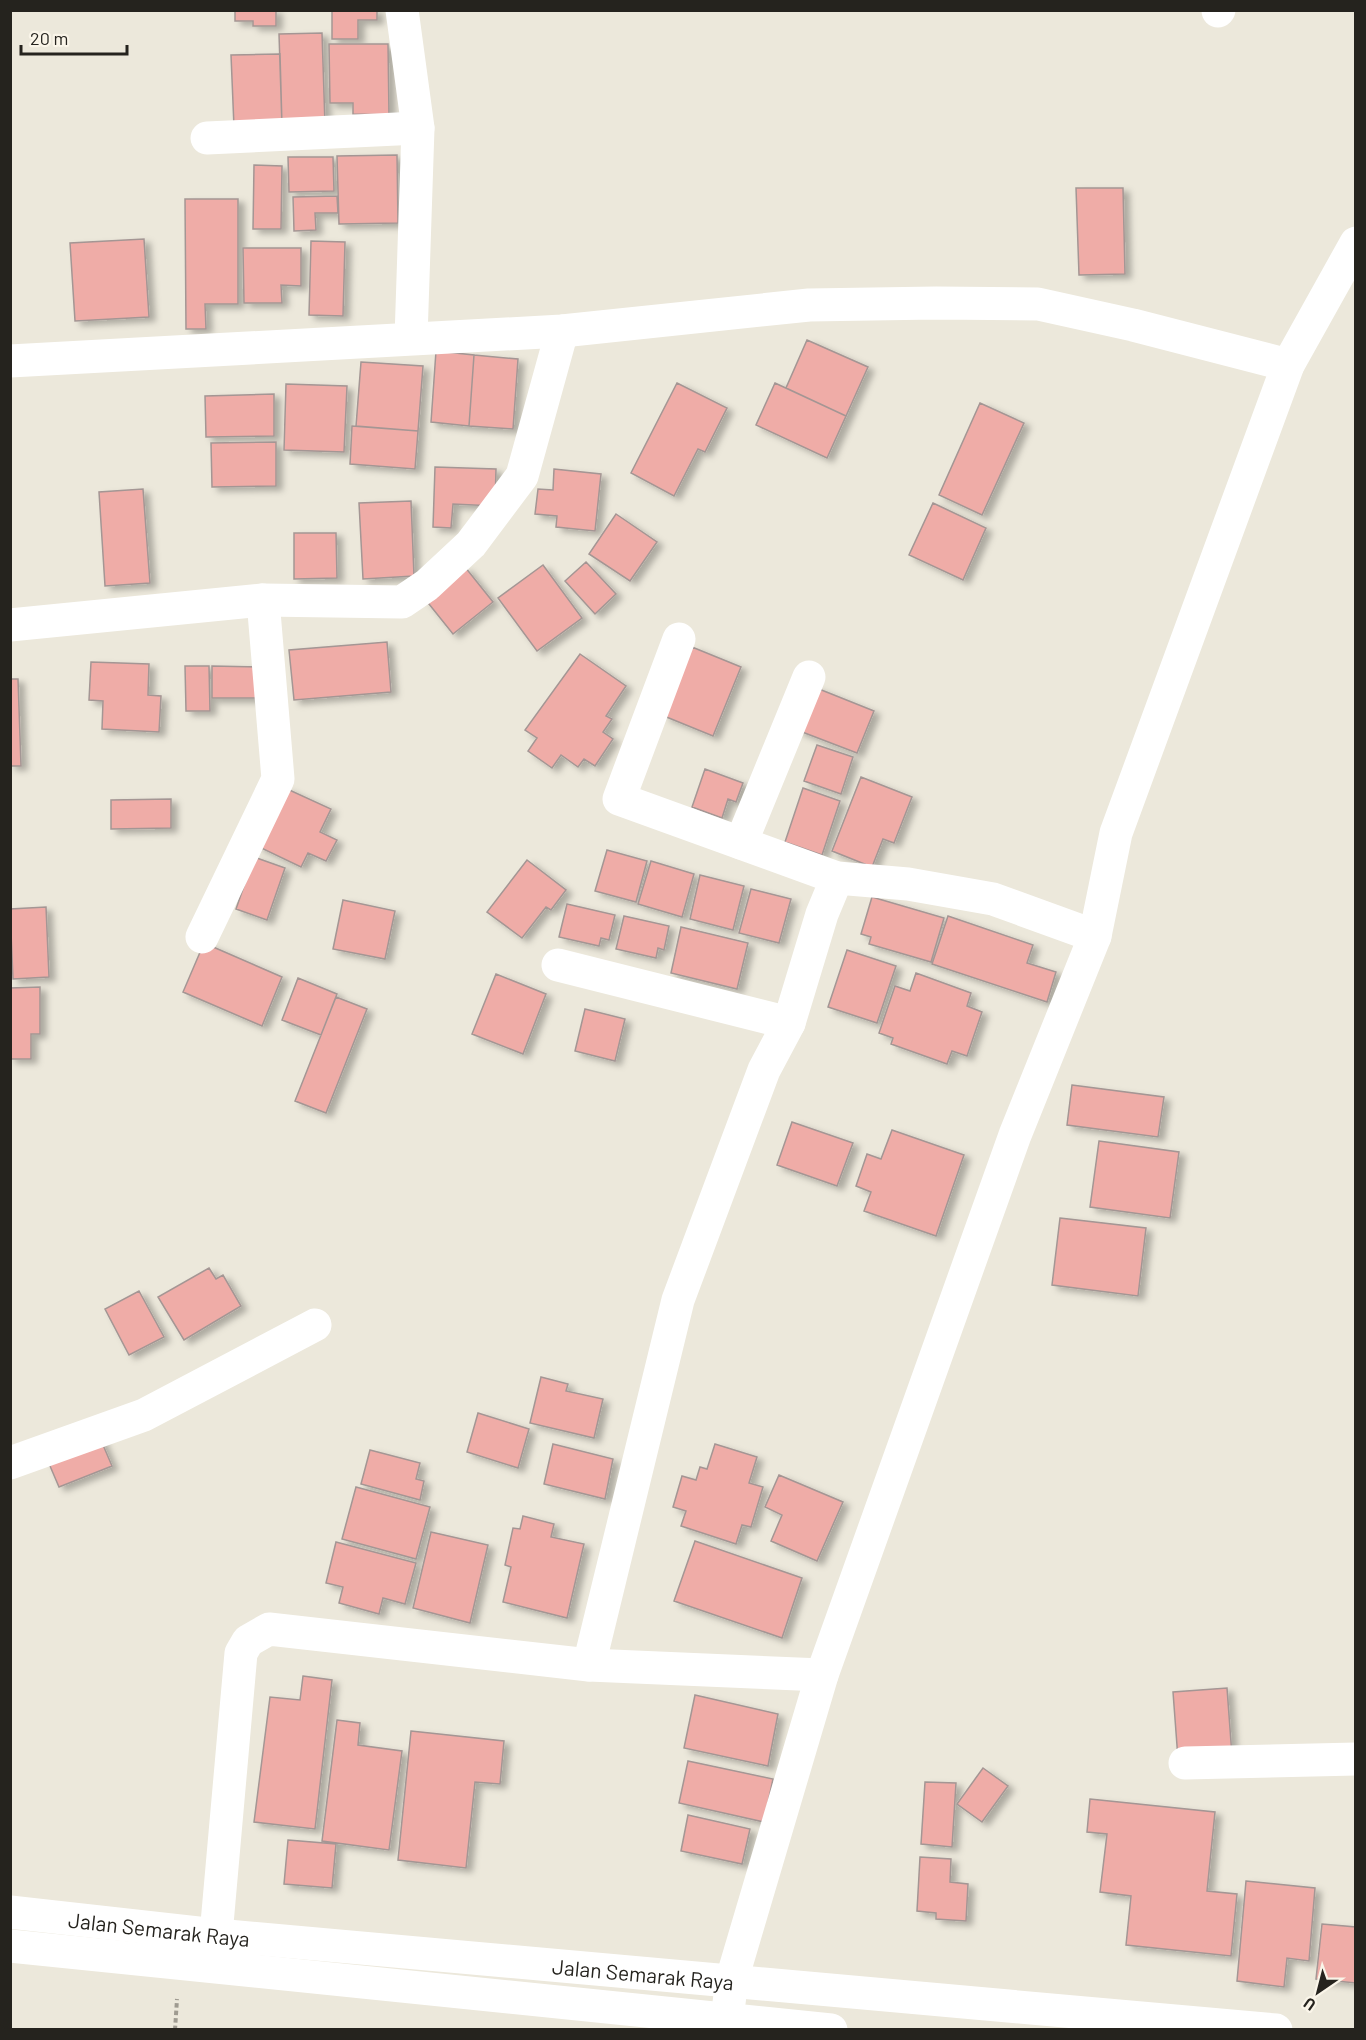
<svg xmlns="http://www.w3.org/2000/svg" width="1366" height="2040" font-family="Barlow,sans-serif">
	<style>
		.building { fill: #efaca7; stroke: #a49694; stroke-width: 1.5; filter: url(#shadow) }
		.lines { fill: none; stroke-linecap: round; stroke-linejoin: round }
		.path { stroke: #9f9b91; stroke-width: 4; stroke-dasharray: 4.5 3; stroke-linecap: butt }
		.minor { stroke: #fff; stroke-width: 33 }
		.labels { text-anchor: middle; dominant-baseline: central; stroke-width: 6; stroke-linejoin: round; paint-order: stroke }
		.street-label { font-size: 21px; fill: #25231e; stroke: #faf5e9 }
	</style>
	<defs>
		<filter id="shadow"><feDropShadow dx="6" dy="4" stdDeviation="3" flood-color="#0004"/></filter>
	</defs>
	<rect width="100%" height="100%" fill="#ece8db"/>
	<path class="building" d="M235,10H276V26H253V21H235Z
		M332,10H377V20H358V39H332Z
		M322,33L325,125L282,126L279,34Z
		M329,44H388L389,115L353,114V103H330Z
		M280,54L282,126L234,127L231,55Z
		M397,155L398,223L339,224L337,156Z
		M288,157H333L334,191L289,192Z
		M254,165L282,166L281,229H253Z
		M1076,188H1123L1125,274L1079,275Z
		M337,196L338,213H315L316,230L294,231L293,197Z
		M185,199H238V304H205L206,329H186Z
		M144,239L149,317L75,321L70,243Z
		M311,241L345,242L343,316L309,315Z
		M243,248H301V286L281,285L282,303H244Z
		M807,340L868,367L846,416L786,388Z
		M436,351L474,355L469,426L431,422Z
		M474,355L518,359L513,429L469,426Z
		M361,362L423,366L418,431L356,426Z
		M677,383L727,408L705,452L698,449L674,496L631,473Z
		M775,383L846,416L827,458L756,425Z
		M286,384L347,386L344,452L284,450Z
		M274,394V436L206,437L205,396Z
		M980,403L1024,423L982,515L939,495Z
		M352,426L418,431L415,469L350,464Z
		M276,442V486L212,487L211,443Z
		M435,467L496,469L495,506L453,504L451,528L433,527Z
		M554,469L601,474L595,531L556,527L557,516L535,514L538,489L553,490Z
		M143,489L150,583L105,586L99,492Z
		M411,501L414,576L363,579L359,503Z
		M933,503L986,528L963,580L909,555Z
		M616,514L657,542L630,581L589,554Z
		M294,533H336L337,578L294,579Z
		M586,562L616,594L595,614L565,581Z
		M543,565L582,618L537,651L498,598Z
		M465,567L493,602L453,634L425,599Z
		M387,642L391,692L294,700L289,650Z
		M692,647L741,667L713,736L664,716Z
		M580,654L626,686L606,716L612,719L603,732L613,739L595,766L584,759L578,767L561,755L552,768L528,751L537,738L525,730Z
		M91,662L149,664L148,695L161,696L159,732L102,729L103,701L89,700Z
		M185,666H209L210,711H186Z
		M212,666L263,667V698H212Z
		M10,679H18L21,766H10Z
		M814,687L874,711L857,753L797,730Z
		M817,745L853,757L841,794L804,781Z
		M705,769L743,783L736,802L728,799L722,818L692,807Z
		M861,777L912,797L894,843L883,839L872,867L832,851Z
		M285,788L331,809L320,832L337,840L326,861L308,853L301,867L257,846Z
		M803,788L840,801L822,855L785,842Z
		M171,799V828L111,829V800Z
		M607,850L647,861L636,902L595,891Z
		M254,857L285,868L267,920L236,909Z
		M527,860L566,890L551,910L546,907L522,938L487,912Z
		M651,861L694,874L682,917L638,904Z
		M700,875L744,886L733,930L690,919Z
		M751,889L791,899L779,943L739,933Z
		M872,897L944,918L931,962L869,944L871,937L861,934Z
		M343,900L395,911L385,959L333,949Z
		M567,904L615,915L609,940L601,938L599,946L559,937Z
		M46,907L49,977L13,979L10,909Z
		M624,916L669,926L664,950L658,948L656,958L616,949Z
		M948,916L1033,945L1027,963L1056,972L1047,1002L932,964Z
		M681,927L748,943L737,989L671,973Z
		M204,943L282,977L262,1026L183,992Z
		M847,950L896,966L877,1023L828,1007Z
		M916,973L971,993L967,1006L982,1012L967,1056L952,1051L947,1064L891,1044L893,1038L879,1033L895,986L910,991Z
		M496,974L546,994L523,1054L472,1034Z
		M298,978L337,994L321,1035L282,1020Z
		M40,987V1034H31V1059H10V988Z
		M336,997L367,1009L326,1113L295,1101Z
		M585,1009L625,1019L615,1061L575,1051Z
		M1072,1085L1164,1097L1158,1137L1067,1125Z
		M792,1122L853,1143L837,1186L777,1165Z
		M892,1130L964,1155L936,1236L864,1211L871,1192L856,1186L867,1154L881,1159Z
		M1099,1141L1179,1152L1170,1218L1090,1207Z
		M1060,1218L1146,1228L1138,1296L1052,1285Z
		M209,1268L216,1279L223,1275L241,1306L184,1340L158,1297Z
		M139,1291L164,1337L129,1355L105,1309Z
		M541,1377L568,1384L566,1391L603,1399L594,1438L530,1423Z
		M478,1413L529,1429L518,1468L467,1452Z
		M100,1438L112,1466L59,1487L47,1459Z
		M553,1444L613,1459L605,1499L544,1484Z
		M715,1444L757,1457L749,1483L763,1487L751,1527L742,1525L736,1544L681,1526L686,1511L673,1507L682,1476L696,1480L700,1467L707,1469Z
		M370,1450L420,1463L416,1479L424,1481L420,1500L361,1484Z
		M779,1475L843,1502L817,1561L771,1541L782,1515L765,1507Z
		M356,1487L430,1507L416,1559L342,1539Z
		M523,1516L554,1524L551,1537L584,1544L567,1618L503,1602L511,1567L505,1565L513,1528L520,1529Z
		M431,1532L488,1545L470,1623L413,1608Z
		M695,1541L802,1578L782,1638L674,1601Z
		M336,1542L416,1563L405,1604L383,1598L379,1614L339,1603L343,1587L326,1583Z
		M303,1676L332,1680L315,1829L254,1822L270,1697L300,1700Z
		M1227,1688L1232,1756L1178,1759L1173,1692Z
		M695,1695L778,1714L768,1766L684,1748Z
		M337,1720L360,1723L358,1745L402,1751L389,1850L322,1841Z
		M411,1731L504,1741L500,1784L475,1782L466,1868L398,1860Z
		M688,1761L773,1779L764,1822L679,1803Z
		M983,1768L1008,1786L982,1822L957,1804Z
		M925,1782L956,1783L952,1847L921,1844Z
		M1090,1799L1215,1812L1207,1891L1237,1894L1231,1956L1126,1945L1131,1896L1100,1892L1107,1834L1087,1832Z
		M688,1815L750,1829L742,1864L681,1851Z
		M288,1840L336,1844L332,1888L284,1884Z
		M920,1857L951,1859L950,1882L968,1884L966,1921L936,1919V1913L917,1911Z
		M1246,1881L1315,1888L1309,1961L1287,1958L1284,1987L1237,1981Z
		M1322,1924L1356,1927V1983L1316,1979Z"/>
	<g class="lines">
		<path class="path" d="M175,2030L177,1999"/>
		<g class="minor">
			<path d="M402,10L418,128L411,338"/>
			<path d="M1218,11L1219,10"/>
			<path d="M207,138L418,128"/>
			<path d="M10,361L562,331L809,305L936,303L1038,304L1133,325L1288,365"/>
			<path d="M10,625L263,600L402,602L427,585L471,544L522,476L562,331"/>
			<path d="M679,639L619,799L837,878L908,884L993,899L1095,936"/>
			<path d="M741,843L809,677"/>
			<path d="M202,937L278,779L263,600"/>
			<path d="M558,965L789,1023"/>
			<path d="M10,1463L144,1415L315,1325"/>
			<path d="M589,1665L678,1300L764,1070L789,1023L822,914L837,878"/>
			<path d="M1185,1763L1356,1759"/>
			<path id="s1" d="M10,1912L216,1935L1276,2030"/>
			<path d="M216,1935L241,1653L248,1641L269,1629L589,1665L822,1675"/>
			<path d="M10,1946L831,2030"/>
			<path d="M727,2019L732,1979L822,1675L1015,1135L1095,936L1116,833L1288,365L1356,243"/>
		</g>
	</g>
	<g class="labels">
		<g class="street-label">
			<text stroke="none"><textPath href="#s1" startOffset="150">Jalan Semarak Raya</textPath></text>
			<text stroke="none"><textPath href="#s1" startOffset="636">Jalan Semarak Raya</textPath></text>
		</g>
	</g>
	<rect width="1366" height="2040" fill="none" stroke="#25231e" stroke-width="24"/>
	<g transform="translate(1318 1992) rotate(215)" stroke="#faf5e9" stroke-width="4.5" paint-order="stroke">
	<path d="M0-4.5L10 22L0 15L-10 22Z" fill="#25231e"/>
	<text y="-9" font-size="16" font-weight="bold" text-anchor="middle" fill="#25231e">U</text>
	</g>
	<path d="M21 45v9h106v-9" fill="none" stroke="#25231e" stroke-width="3"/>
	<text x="30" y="45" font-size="18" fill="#25231e" stroke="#faf5e9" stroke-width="4.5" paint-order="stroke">20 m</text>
</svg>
